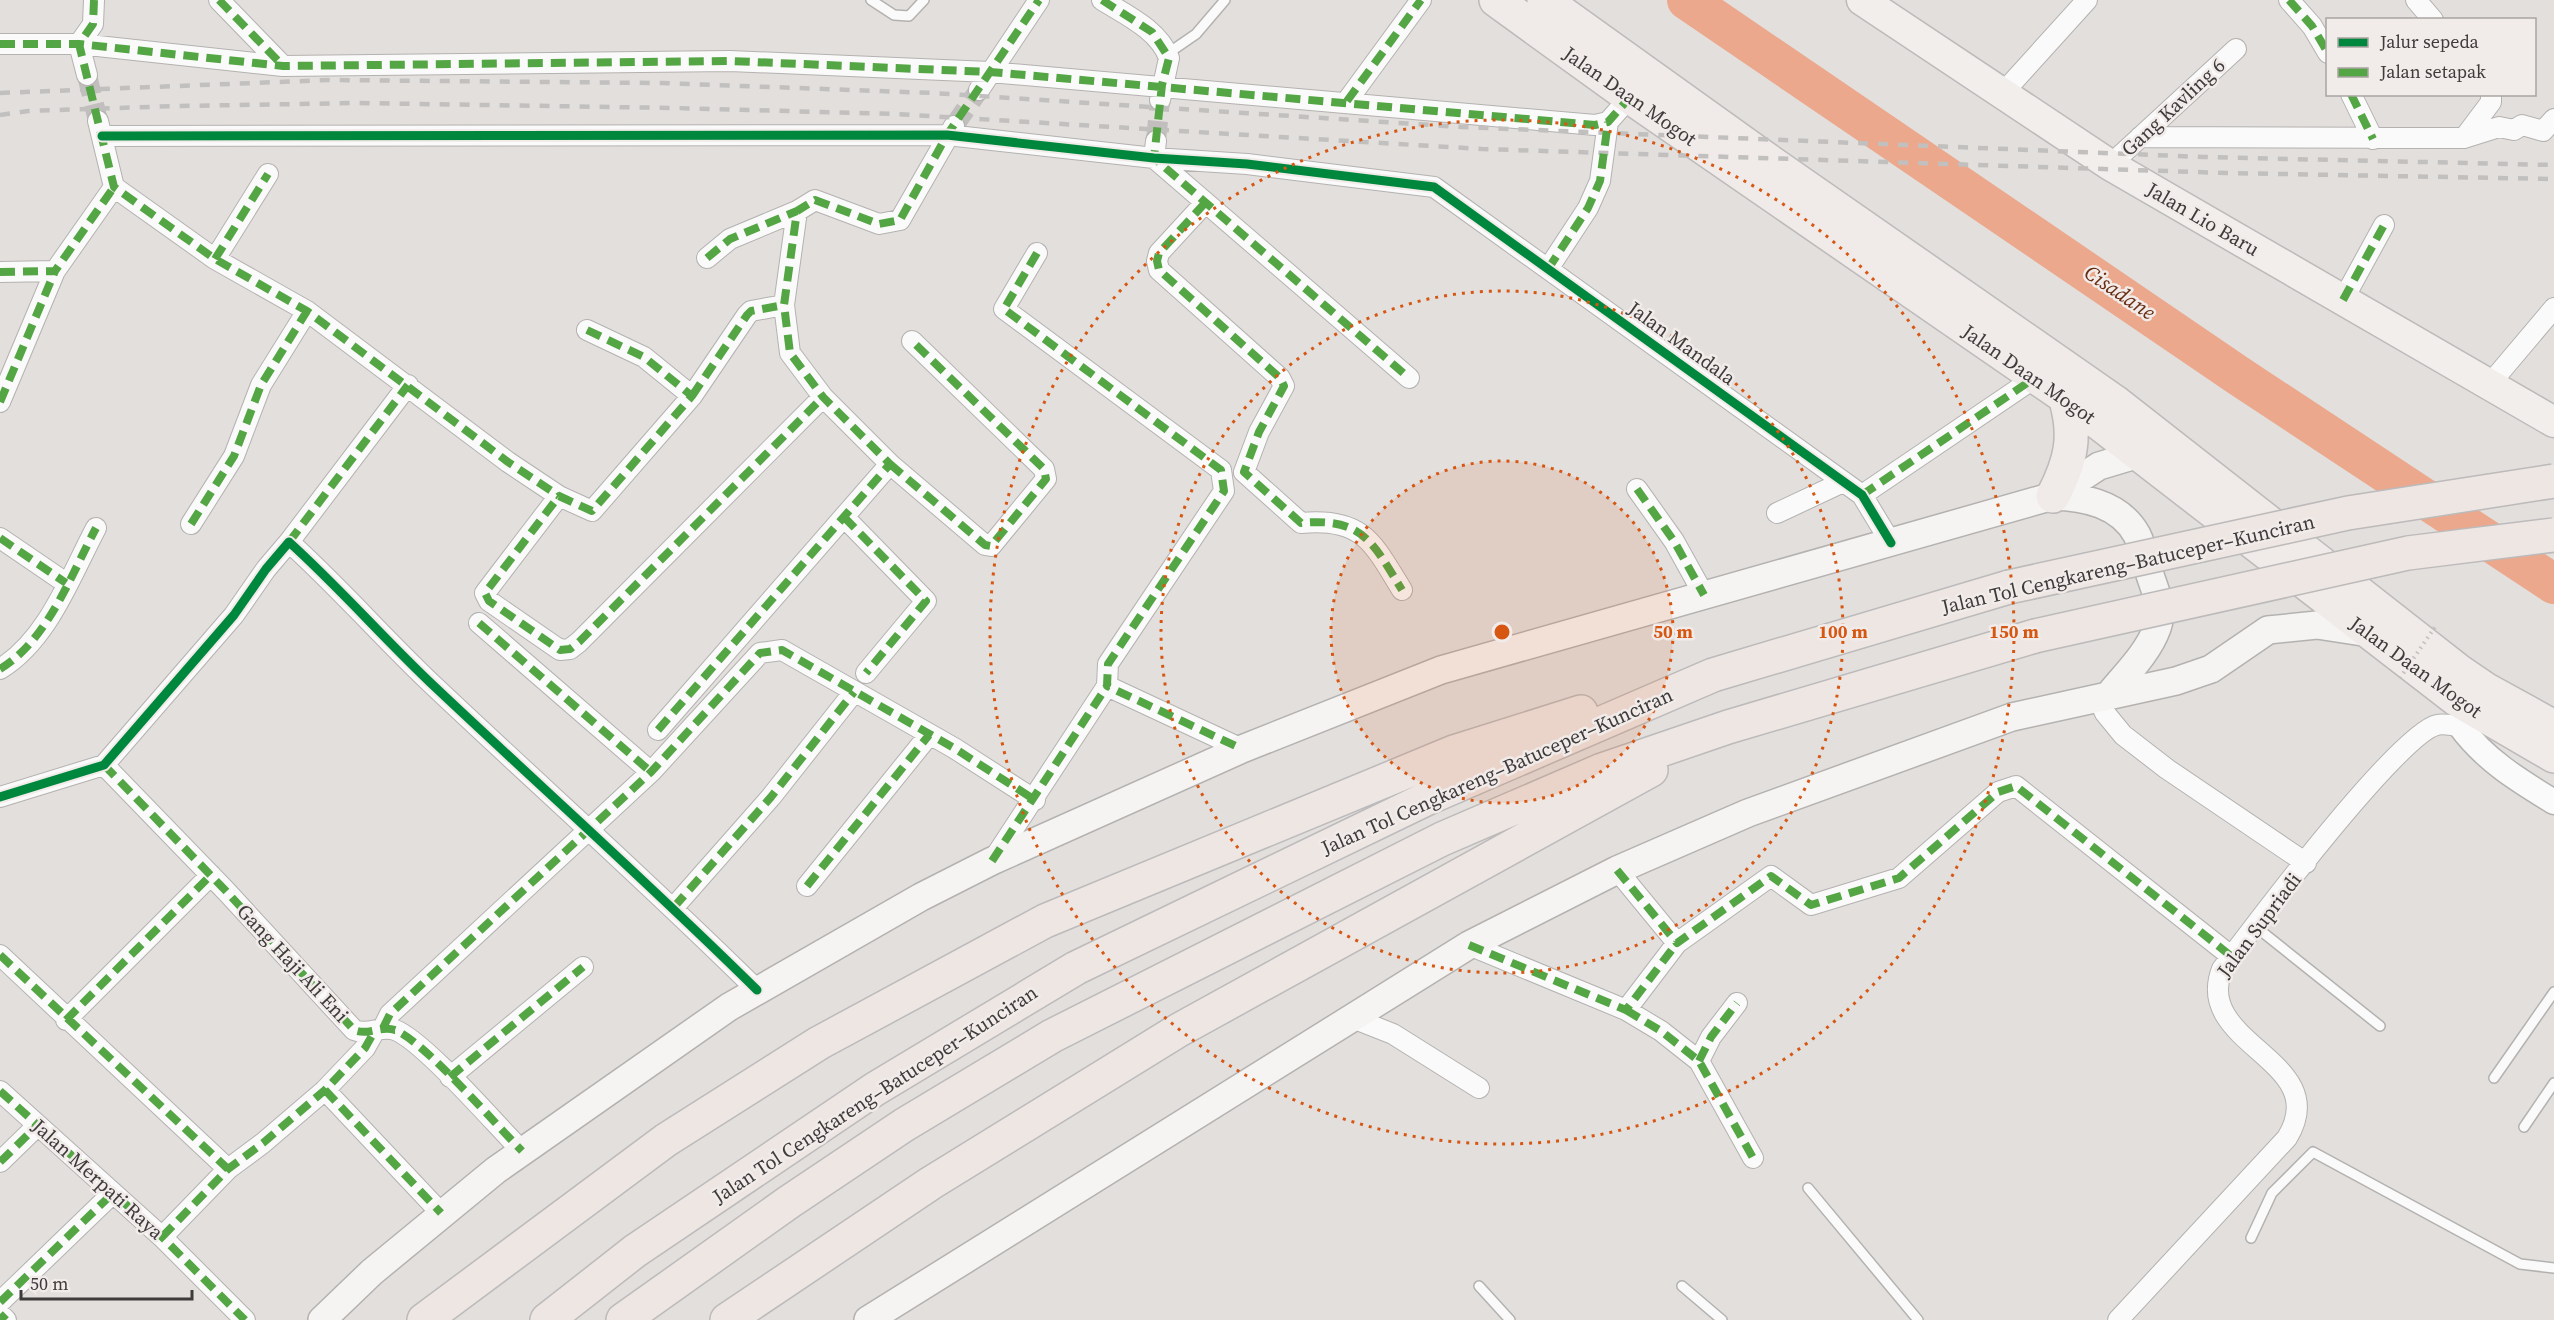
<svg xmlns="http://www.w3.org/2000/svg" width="2554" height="1320" font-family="'Source Serif 4',serif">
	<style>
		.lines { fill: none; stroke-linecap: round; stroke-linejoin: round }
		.river { stroke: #eba88c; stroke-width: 40 }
		.minor-tunnel { stroke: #c1bebd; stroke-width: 20; stroke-dasharray: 20 10; stroke-linecap: butt }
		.service-casing { stroke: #b4b2b0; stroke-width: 12 }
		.minor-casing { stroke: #b4b2b0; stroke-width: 22 }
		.tertiary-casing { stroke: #b4b2b0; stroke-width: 27 }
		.secondary-casing { stroke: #b4b2b0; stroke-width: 30 }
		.primary-casing { stroke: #bcbaba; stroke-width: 33 }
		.trunk-casing { stroke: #bcbaba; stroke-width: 36 }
		.motorway-casing { stroke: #bcbaba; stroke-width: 36 }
		.service { stroke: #fbfafa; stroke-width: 9 }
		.minor { stroke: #fbfafa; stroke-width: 20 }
		.tertiary { stroke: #fbfafa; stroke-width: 24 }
		.secondary { stroke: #f6f4f3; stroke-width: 27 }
		.primary { stroke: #f2eeec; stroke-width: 30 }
		.trunk { stroke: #f0eae8; stroke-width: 33 }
		.motorway { stroke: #ede6e3; stroke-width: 33 }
		.rail { stroke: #c1c0bf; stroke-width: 4.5; stroke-dasharray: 10 10; stroke-linecap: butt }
		.motorway-bridge-casing { stroke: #bcbaba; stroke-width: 36; stroke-linecap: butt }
		.path-bridge { stroke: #c0bfbf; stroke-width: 4; stroke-dasharray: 1.5 4.5; stroke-linecap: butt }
		.motorway-bridge { stroke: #ede6e3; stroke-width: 33 }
		.quiet { stroke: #54a645; stroke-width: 8; stroke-dasharray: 15 8; stroke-linecap: butt }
		.cycleway-casing { stroke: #f1ebe9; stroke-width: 13 }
		.cycleway { stroke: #00873e; stroke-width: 9 }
		.ring { fill: none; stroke: #d75611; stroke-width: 3; stroke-dasharray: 3 6 }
		.labels { text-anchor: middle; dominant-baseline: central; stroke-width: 5; stroke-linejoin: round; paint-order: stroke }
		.street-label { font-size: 20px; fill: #3e3b3b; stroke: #f1ebe9 }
		.water-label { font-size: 21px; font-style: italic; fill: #682c11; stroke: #f1ebe9 }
		.centre { fill: #d75611; stroke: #f1ebe9; stroke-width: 3 }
		.ring-label { font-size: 18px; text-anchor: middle; font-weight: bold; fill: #d75611; stroke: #f1ebe9; stroke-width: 5; stroke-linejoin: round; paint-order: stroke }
	</style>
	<rect width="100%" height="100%" fill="#e2dfdd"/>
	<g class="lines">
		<path class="river" d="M1687,0L2239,376L2554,584"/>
		<path class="minor-tunnel" d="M87,75L98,121
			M954,126L979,90
			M1156,141L1160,100"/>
		<g class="service-casing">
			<path id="service" d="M871,0L894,15L909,16L924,0
				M1167,54L1196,34L1225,0
				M2256,927L2380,1026
				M2494,1078L2554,992
				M2524,1127L2554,1083
				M1808,1188L1918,1320
				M2251,1238L2272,1193L2313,1152L2520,1264L2554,1268
				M1479,1286L1510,1320
				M1682,1286L1722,1320"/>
		</g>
		<g class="minor-casing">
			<path id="minor" d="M219,0L283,66
				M1102,0C1126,15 1159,30 1169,58L1160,100
				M2289,0L2312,26L2328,53
				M2416,0L2433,20
				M0,44H79L283,66L730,61L990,72L1595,125L1608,122L1630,97
				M87,75L79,44L93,24L94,0
				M979,90L1039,0
				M2351,94L2373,139
				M2001,95L2087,0
				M1347,101L1421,0
				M98,121L114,187L215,259L307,311L508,462L559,496
				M102,136L947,135L1154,158L1247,164L1434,187L1862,495L1891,543
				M2140,137L2464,138L2499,127L2514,130L2522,125L2543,131L2554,119
				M2464,138L2491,102V94
				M1156,141L1154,158L1409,378
				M2110,165L2236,49
				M1205,203L1159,253L1157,261L1159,270L1280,378L1284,386L1259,432L1244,472L1301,523C1363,517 1373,543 1402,590
				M1037,253L1004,309L1221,470L1224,491L1108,664L1107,686L1242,749
				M707,258L730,239L797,211
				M215,259L268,174
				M1548,269L1588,208L1600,181L1608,122
				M0,272L55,271L114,187
				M2343,300L2384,225
				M587,330L644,357L692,396L592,511L559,496L485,593L489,601L560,650L570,649L579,642L823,397
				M2489,385L2554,308
				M692,396L747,315L751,311L784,305
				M0,402L55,271
				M890,464L985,545L991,546L1046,479L1044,469L912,341
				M1637,489L1674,541L1704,595
				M1862,495L2036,377
				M1777,513L1843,482
				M844,517L926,601L866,673
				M191,524L234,456L261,385L307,311
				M0,538L66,583
				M289,542L408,385
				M479,623L651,772
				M0,669C48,640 71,575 96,528
				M2098,697L2105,713L2123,735L2167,769L2306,863
				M658,730L890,464L823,397L790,353L784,305L797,211L815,200L879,224L900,220L954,126
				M104,765L226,891L354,1030C369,1036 381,1025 395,1030C424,1041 496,1125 522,1151
				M0,797L104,765L234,615L266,569L289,542C340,588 385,640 435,687C542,788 652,886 757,990
				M993,860L1107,686
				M1617,870L1677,943L1771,876L1811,905L1899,878L1998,792L2016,786L2231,956
				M807,886L929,735
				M674,907L771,797L854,692
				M1469,945L1626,1010L1677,943
				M0,955L228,1169
				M1626,1010L1661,1031L1699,1061L1753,1158
				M1350,1017L1393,1034L1479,1088
				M66,1020L211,875
				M383,1028L390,1014L651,772L760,653L782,650L954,748L1035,800
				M1699,1061L1711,1037L1737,1003
				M450,1077L583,967
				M325,1090L441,1213
				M0,1091L162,1237L245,1320
				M0,1162L38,1125
				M162,1237L228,1169L263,1143L325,1090L365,1048L374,1032
				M0,1302L113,1193
				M0,1314L6,1320
				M2118,1320L2287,1138C2335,1060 2192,1045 2222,969C2252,929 2399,733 2437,725C2444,723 2453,726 2460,726"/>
		</g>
		<g class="tertiary-casing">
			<path id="tertiary" d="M2481,695L2460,726C2485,760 2518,780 2554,802"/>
		</g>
		<g class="secondary-casing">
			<path id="secondary" d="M2053,496C2085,497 2120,504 2137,535C2143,547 2146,562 2150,575C2156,593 2164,609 2157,628C2148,653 2125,675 2109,695
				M322,1320L372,1272L496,1170L729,1007L921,897L992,861L1242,749L1441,670L2053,496L2099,466L2139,454
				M868,1320L1469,945L1617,870L1748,813L2012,717L2176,681L2211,669L2268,630L2317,625L2369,633"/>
		</g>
		<g class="primary-casing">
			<path id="primary" d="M1862,0L2110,165L2554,422"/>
		</g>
		<g class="trunk-casing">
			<path id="trunk" d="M1496,0L1630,97L2065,397L2456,699L2554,756
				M1544,0L1756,152L2115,402L2460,672L2485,689L2554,727
				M2053,496C2071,461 2077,436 2065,397"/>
		</g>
		<g class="motorway-casing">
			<path id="motorway" d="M424,1320L666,1140L819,1043L1045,921L1454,752L1581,712
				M547,1320L635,1251L875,1089L1076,968L1428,798L1713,675L2009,587
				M623,1320L789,1202L904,1125L1052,1036L1442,839L1602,770L1728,727L2035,636
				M727,1320L931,1183L1179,1030L1651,770"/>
		</g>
		<use href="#service" class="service"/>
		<use href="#minor" class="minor"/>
		<use href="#tertiary" class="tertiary"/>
		<use href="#secondary" class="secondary"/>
		<use href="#primary" class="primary"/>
		<use href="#trunk" class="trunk"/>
		<use href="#motorway" class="motorway"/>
		<path class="rail" d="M0,93L329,80L661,83L933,93L1462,127L2203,157L2554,165
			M0,115L28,111L178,106L357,103L675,108L895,114L1482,149L2227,173L2554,179"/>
		<g class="motorway-bridge-casing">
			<path id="motorway-bridge" d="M2009,587L2348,513L2554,481
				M2035,636L2408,553L2554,535"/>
		</g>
		<path class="path-bridge" d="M2400,678L2435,627"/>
		<use href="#motorway-bridge" class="motorway-bridge"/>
		<path class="quiet" d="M94,0L93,24L79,44L114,187L215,259L307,311L508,462L559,496
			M219,0L283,66
			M1102,0L1152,32L1169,58L1162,85L1154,158L1409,378
			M2289,0L2312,26L2328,53
			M0,44H79L283,66L730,61L990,72L1595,125L1608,122L1630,97
			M2351,94L2373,139
			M1347,101L1421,0
			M1205,203L1159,253L1157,261L1159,270L1280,378L1284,386L1259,432L1244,472L1301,523C1363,517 1373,543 1402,590
			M1037,253L1004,309L1221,470L1224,491L1108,664L1107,686L1242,749
			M707,258L730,239L797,211
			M215,259L268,174
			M1548,269L1588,208L1600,181L1608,122
			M0,272L55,271L114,187
			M2343,300L2384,225
			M587,330L644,357L692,396L592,511L559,496L485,593L489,601L560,650L570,649L579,642L823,397
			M692,396L747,315L751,311L784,305
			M0,402L55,271
			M890,464L985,545L991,546L1046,479L1044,469L912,341
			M1637,489L1674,541L1704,595
			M1862,495L2036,377
			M844,517L926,601L866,673
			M191,524L234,456L261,385L307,311
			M0,538L66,583
			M289,542L408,385
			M479,623L651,772
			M0,669C48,640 71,575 96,528
			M658,730L890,464L823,397L790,353L784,305L797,211L815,200L879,224L900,220L947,135L1039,0
			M104,765L226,891L354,1030C369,1036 381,1025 395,1030C424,1041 496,1125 522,1151
			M992,861L1107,686
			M1617,870L1677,943L1771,876L1811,905L1899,878L1998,792L2016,786L2231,956
			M807,886L929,735
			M674,907L771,797L854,692
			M1469,945L1626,1010L1677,943
			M0,955L228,1169
			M1626,1010L1661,1031L1699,1061L1753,1158
			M66,1020L211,875
			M383,1028L390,1014L651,772L760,653L782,650L954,748L1035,800
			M1699,1061L1711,1037L1737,1003
			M450,1077L583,967
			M325,1090L441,1213
			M0,1091L162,1237L245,1320
			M0,1162L38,1125
			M162,1237L228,1169L263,1143L325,1090L365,1048L374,1032
			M0,1302L113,1193
			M0,1314L6,1320"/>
		<g class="cycleway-casing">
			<path id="cycleway" d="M102,136L947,135L1154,158L1247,164L1434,187L1862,495L1891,543
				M0,797L104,765L234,615L266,569L289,542C340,588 385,640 435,687C542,788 652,886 757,990"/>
		</g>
		<use href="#cycleway" class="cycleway"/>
	</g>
	<circle cx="1502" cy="632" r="171" fill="#d75611" fill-opacity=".12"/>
	<g class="ring">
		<circle cx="1502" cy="632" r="171"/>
		<circle cx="1502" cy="632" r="341"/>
		<circle cx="1502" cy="632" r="512"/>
	</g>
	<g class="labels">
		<g class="street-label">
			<text transform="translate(1630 96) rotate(35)">Jalan Daan Mogot</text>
			<text transform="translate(2173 107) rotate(-43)">Gang Kavling 6</text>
			<text transform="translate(2203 219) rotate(30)">Jalan Lio Baru</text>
			<text transform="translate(1682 343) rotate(36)">Jalan Mandala</text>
			<text transform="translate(2029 374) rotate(35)">Jalan Daan Mogot</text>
			<text transform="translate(2128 564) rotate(-13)">Jalan Tol Cengkareng–Batuceper–Kunciran</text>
			<text transform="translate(2416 667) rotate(36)">Jalan Daan Mogot</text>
			<text transform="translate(1497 771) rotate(-24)">Jalan Tol Cengkareng–Batuceper–Kunciran</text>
			<text transform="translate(2259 925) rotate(-53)">Jalan Supriadi</text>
			<text transform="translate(293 963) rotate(47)">Gang Haji Ali Eni</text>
			<text transform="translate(875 1094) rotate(-33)">Jalan Tol Cengkareng–Batuceper–Kunciran</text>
			<text transform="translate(98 1179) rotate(42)">Jalan Merpati Raya</text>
		</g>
		<g class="water-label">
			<text transform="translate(2120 292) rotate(34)">Cisadane</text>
		</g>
	</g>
	<circle cx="1502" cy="632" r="9" class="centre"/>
	<g class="ring-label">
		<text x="1673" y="638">50 m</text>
		<text x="1843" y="638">100 m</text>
		<text x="2014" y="638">150 m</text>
	</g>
	<rect x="2326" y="18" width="210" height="78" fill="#f1ebe9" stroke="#a9a5a3" stroke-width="1.5"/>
	<rect x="2338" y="38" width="30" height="9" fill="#00873e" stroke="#a9a5a3" stroke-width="1.5"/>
	<text x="2380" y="48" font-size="18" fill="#3e3b3b">Jalur sepeda</text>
	<rect x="2338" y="68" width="30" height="9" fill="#54a645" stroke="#a9a5a3" stroke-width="1.5"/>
	<text x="2380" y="78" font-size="18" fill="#3e3b3b">Jalan setapak</text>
	<path d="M21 1290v9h171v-9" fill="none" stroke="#3e3b3b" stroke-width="3"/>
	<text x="30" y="1290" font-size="18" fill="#3e3b3b" stroke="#f1ebe9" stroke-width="4.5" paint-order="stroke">50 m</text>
</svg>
